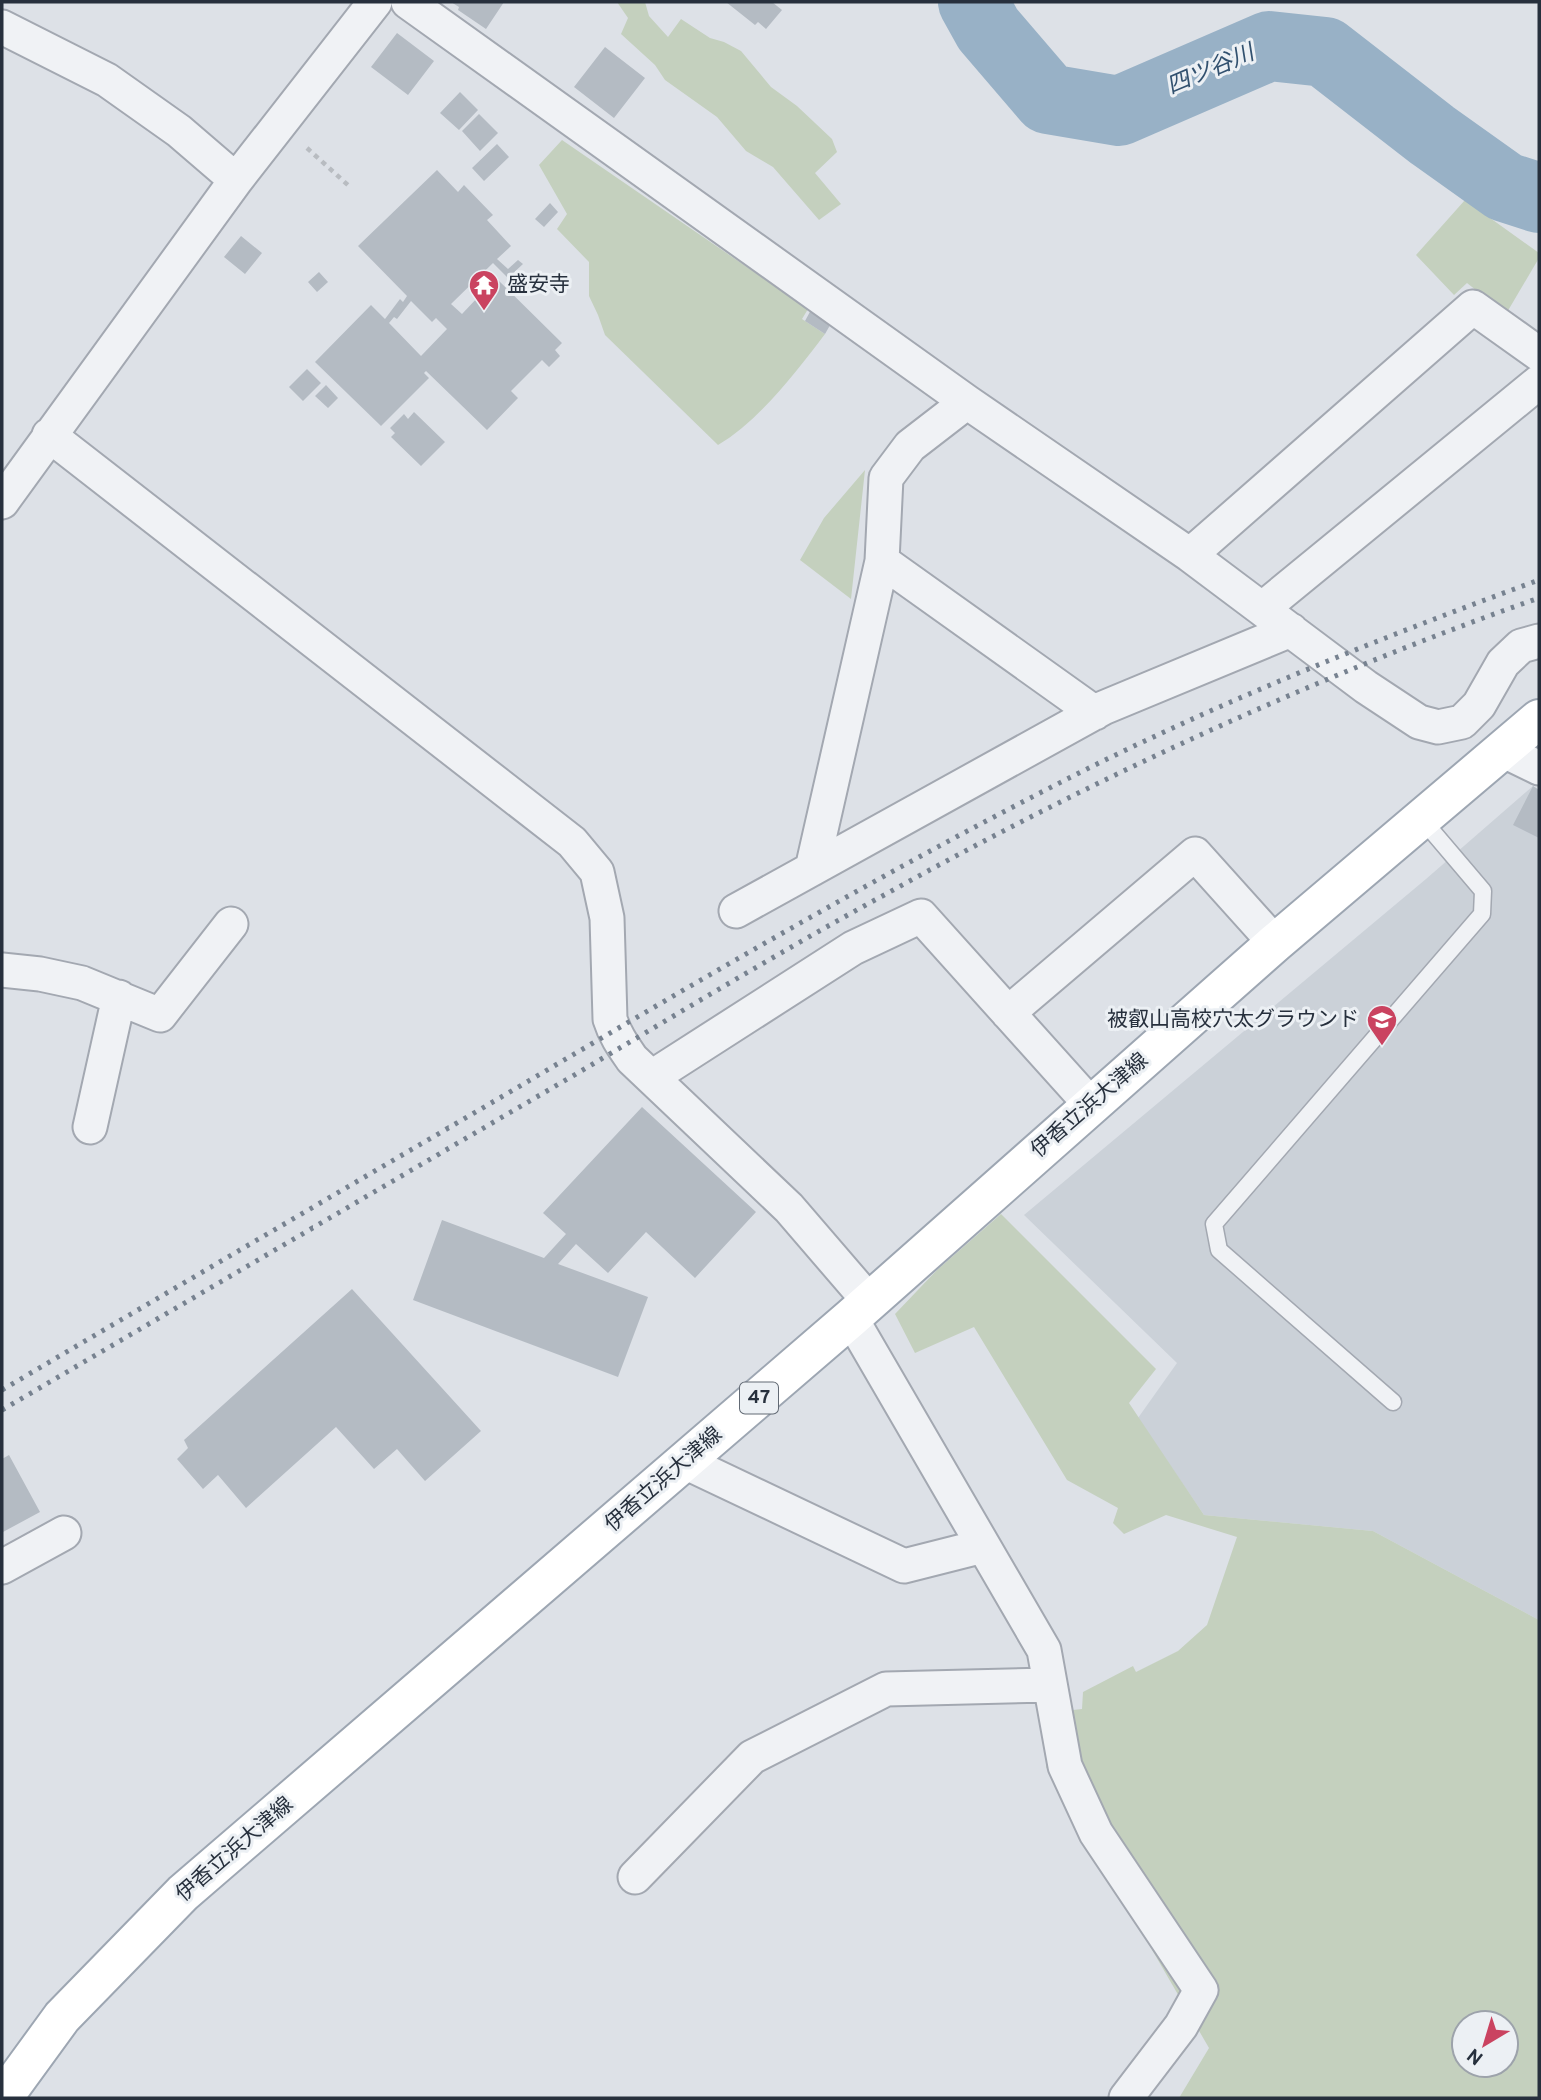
<svg xmlns="http://www.w3.org/2000/svg" width="1541" height="2100" font-family="Overpass,'Noto Sans JP',sans-serif">
	<style>
		.built { fill: #cbd1d8 }
		.green { fill: #c4d0be; fill-rule: evenodd }
		.lines { fill: none; stroke-linecap: round; stroke-linejoin: round }
		.river { stroke: #98b1c6; stroke-width: 70 }
		.building { fill: #b4bbc3; fill-rule: evenodd }
		.service-casing { stroke: #a3a8b1; stroke-width: 19 }
		.minor-casing { stroke: #a3a8b1; stroke-width: 37 }
		.primary-casing { stroke: #9da6b2; stroke-width: 42 }
		.path { stroke: #b8bcc1; stroke-width: 4.5; stroke-dasharray: 5 5; stroke-linecap: butt }
		.service { stroke: #f0f2f5; stroke-width: 16 }
		.minor { stroke: #f0f2f5; stroke-width: 33 }
		.primary { stroke: #fff; stroke-width: 38 }
		.rail { stroke: #778290; stroke-width: 5; stroke-dasharray: 3.5 7; stroke-linecap: butt }
		.labels { text-anchor: middle; dominant-baseline: central; stroke-width: 6; stroke-linejoin: round; paint-order: stroke }
		.shield { fill: #ecf0f4; stroke: #626a74; stroke-width: 2 }
		.shield-label { font-size: 19px; font-weight: bold; fill: #27303d }
		.poi-label { font-size: 21px; fill: #27303d; stroke: #ecf0f4; text-anchor: start }
		.street-label { font-size: 21px; fill: #27303d; stroke: #ecf0f4 }
		.water-label { font-size: 23px; font-style: italic; fill: #32516f; stroke: #ecf0f4 }
	</style>
	<rect width="100%" height="100%" fill="#dde1e7"/>
	<path class="built" d="M1533,786L1539,790V1620L1373,1531L1204,1515L1138,1418L1177,1363L1024,1215L1426,879Z"/>
	<path class="green" d="M617,2H645L649,16L668,37L681,19L710,38L724,42L741,51L771,87L797,106L832,139L837,152L815,173L841,204L819,220L773,167L746,151L717,117L665,80L655,65L621,34L628,18Z
		M562,140L808,309L802,319L825,334C797,371 758,422 718,445L605,335L598,315L589,296V262L557,229L567,214L539,165Z
		M1465,200L1539,253V258L1506,314L1467,283L1454,295L1416,255Z
		M865,470L851,599L800,560L824,518Z
		M1001,1214L1156,1369L1129,1403L1204,1515L1373,1531L1539,1620V2098H1179L1209,2048L1046,1767L1064,1711L1082,1709L1083,1692L1133,1666L1136,1672L1178,1651L1207,1625L1237,1537L1166,1515L1124,1534L1113,1523L1118,1508L1067,1480L974,1327L915,1353L895,1314L937,1270ZM1464,2023H1506V2065H1464Z"/>
	<g class="lines">
		<path class="river" d="M973,2L988,29L1048,99L1119,111L1269,46L1325,52L1432,135L1505,187L1539,198"/>
	</g>
	<path class="building" d="M451,2H504L486,29L458,10L459,7Z
		M726,2H772L782,10L766,29L758,22L755,25Z
		M397,33L434,61L408,95L371,67Z
		M605,47L645,78L614,118L574,87Z
		M460,92L478,110L459,130L440,113Z
		M479,114L498,133L480,151L462,131Z
		M497,144L509,157L484,181L472,168Z
		M437,170L458,192L464,185L493,215L487,220L511,246L497,259L508,269L518,260L523,264L508,278L493,263L451,304L462,314L496,278L562,343L555,350L560,356L549,367L542,360L511,391L518,398L487,430L426,371L424,373L429,378L381,426L315,362L371,305L385,319L400,299L403,302L407,296L358,246ZM411,301L432,322L436,318L447,329L421,356L389,323L394,317L397,319Z
		M550,203L558,212L544,227L535,219Z
		M241,236L262,253L245,274L224,257Z
		M319,272L328,282L317,292L308,282Z
		M812,308L833,320L825,334L805,321Z
		M307,369L321,383L303,401L289,387Z
		M326,385L338,398L328,408L315,396Z
		M414,412L445,442L421,466L391,437L395,433L390,428L404,414L408,419Z
		M1533,786L1539,790V838L1513,825Z
		M642,1107L756,1212L695,1278L646,1232L608,1273L576,1244L558,1264L648,1297L618,1377L413,1300L442,1220L544,1258L566,1234L543,1213Z
		M352,1289L481,1431L425,1481L397,1449L374,1469L336,1427L246,1508L218,1475L203,1489L177,1459L188,1448L184,1440Z
		M9,1455L40,1512L3,1532L2,1530V1459Z"/>
	<g class="lines">
		<g class="service-casing">
			<path id="service" d="M1393,1402L1219,1250L1214,1224L1482,914L1483,891L1421,818"/>
		</g>
		<g class="minor-casing">
			<path id="minor" d="M408,2L967,402L1190,555L1366,687L1419,722L1438,727L1462,722L1479,705L1503,663L1521,646L1539,641
				M2,27L107,80L179,131L236,180
				M49,435L572,842L597,872L607,918L610,1019C615,1035 623,1046 632,1059L789,1208L869,1301
				M2,502L236,180L375,2
				M1190,555L1473,307L1539,354
				M882,561L1095,713
				M1262,609L1539,382
				M1502,750L1539,768
				M812,869L882,561L886,478L910,446L967,402
				M736,911L1103,708L1291,630
				M2,970L40,974L82,983L160,1015L231,924
				M1008,1013L1195,854L1275,943
				M652,1077L853,948L921,916L1091,1105
				M90,1127L119,997
				M851,1318L1044,1650L1065,1766L1096,1833L1201,1990L1181,2026L1126,2098
				M685,1462L904,1566L983,1546
				M2,1567L64,1533
				M635,1877L752,1757L886,1689L1050,1685"/>
		</g>
		<g class="primary-casing">
			<path id="primary" d="M3,2098L62,2017L183,1893L851,1318L1275,943L1539,719"/>
		</g>
		<path class="path" d="M307,148L349,186"/>
		<use href="#service" class="service"/>
		<use href="#minor" class="minor"/>
		<use href="#primary" class="primary"/>
		<path class="rail" d="M2,1390C173,1289 344,1189 515,1089C708,975 902,861 1103,761C1244,692 1391,634 1539,580
			M2,1410C193,1298 384,1186 576,1074C679,1013 781,951 886,894C1093,779 1316,676 1539,598"/>
	</g>
	<defs>
		<g id="temple-pin" transform="scale(1.575)"><path d="M0 17L-7.5 6A9.5 9.5 0 1 1 7.5 6Z" fill="#ca4360" stroke="#ecf0f4"/><path d="M0-6L5-2H3V0L6.5 2.5H4V6H1.5V3h-3V6H-4V2.5H-6.5L-3 0V-2H-5Z" fill="#fff"/></g>
		<g id="school-pin" transform="scale(1.575)"><path d="M0 17L-7.5 6A9.5 9.5 0 1 1 7.5 6Z" fill="#ca4360" stroke="#ecf0f4"/><path d="M0-5L7-2L0 1L-7-2ZM-4 1L0 2.5L4 1V4Q0 6-4 4Z" fill="#fff"/></g>
	</defs>
	<g fill-rule="evenodd">
		<use href="#temple-pin" x="484" y="285"/>
		<use href="#school-pin" x="1382" y="1020"/>
	</g>
	<g class="labels">
		<rect class="shield" x="740" y="1382.5" width="38" height="31" rx="5"/>
		<g class="shield-label">
			<text x="759" y="1398">47</text>
		</g>
		<g class="poi-label">
			<text x="507" y="285">盛安寺</text>
			<text x="1359" y="1020" text-anchor="end">被叡山高校穴太グラウンド</text>
		</g>
		<g class="street-label">
			<text transform="translate(1090 1106) rotate(-41)">伊香立浜大津線</text>
			<text transform="translate(664 1480) rotate(-41)">伊香立浜大津線</text>
			<text transform="translate(235 1850) rotate(-41)">伊香立浜大津線</text>
		</g>
		<g class="water-label">
			<text transform="translate(1211 71) rotate(-23)">四ツ谷川</text>
		</g>
	</g>
	<rect width="1541" height="2100" fill="none" stroke="#27303d" stroke-width="7"/>
	<g transform="translate(1485 2044) rotate(218)"><circle r="33" fill="#ecf0f4" stroke="#9da3ab" stroke-width="2"/>
	<path d="M0-5L12 26L0 18L-12 26Z" fill="#ca4360"/>
	<text y="-10" font-size="19" font-weight="bold" text-anchor="middle" fill="#27303d">N</text>
	</g>
</svg>
